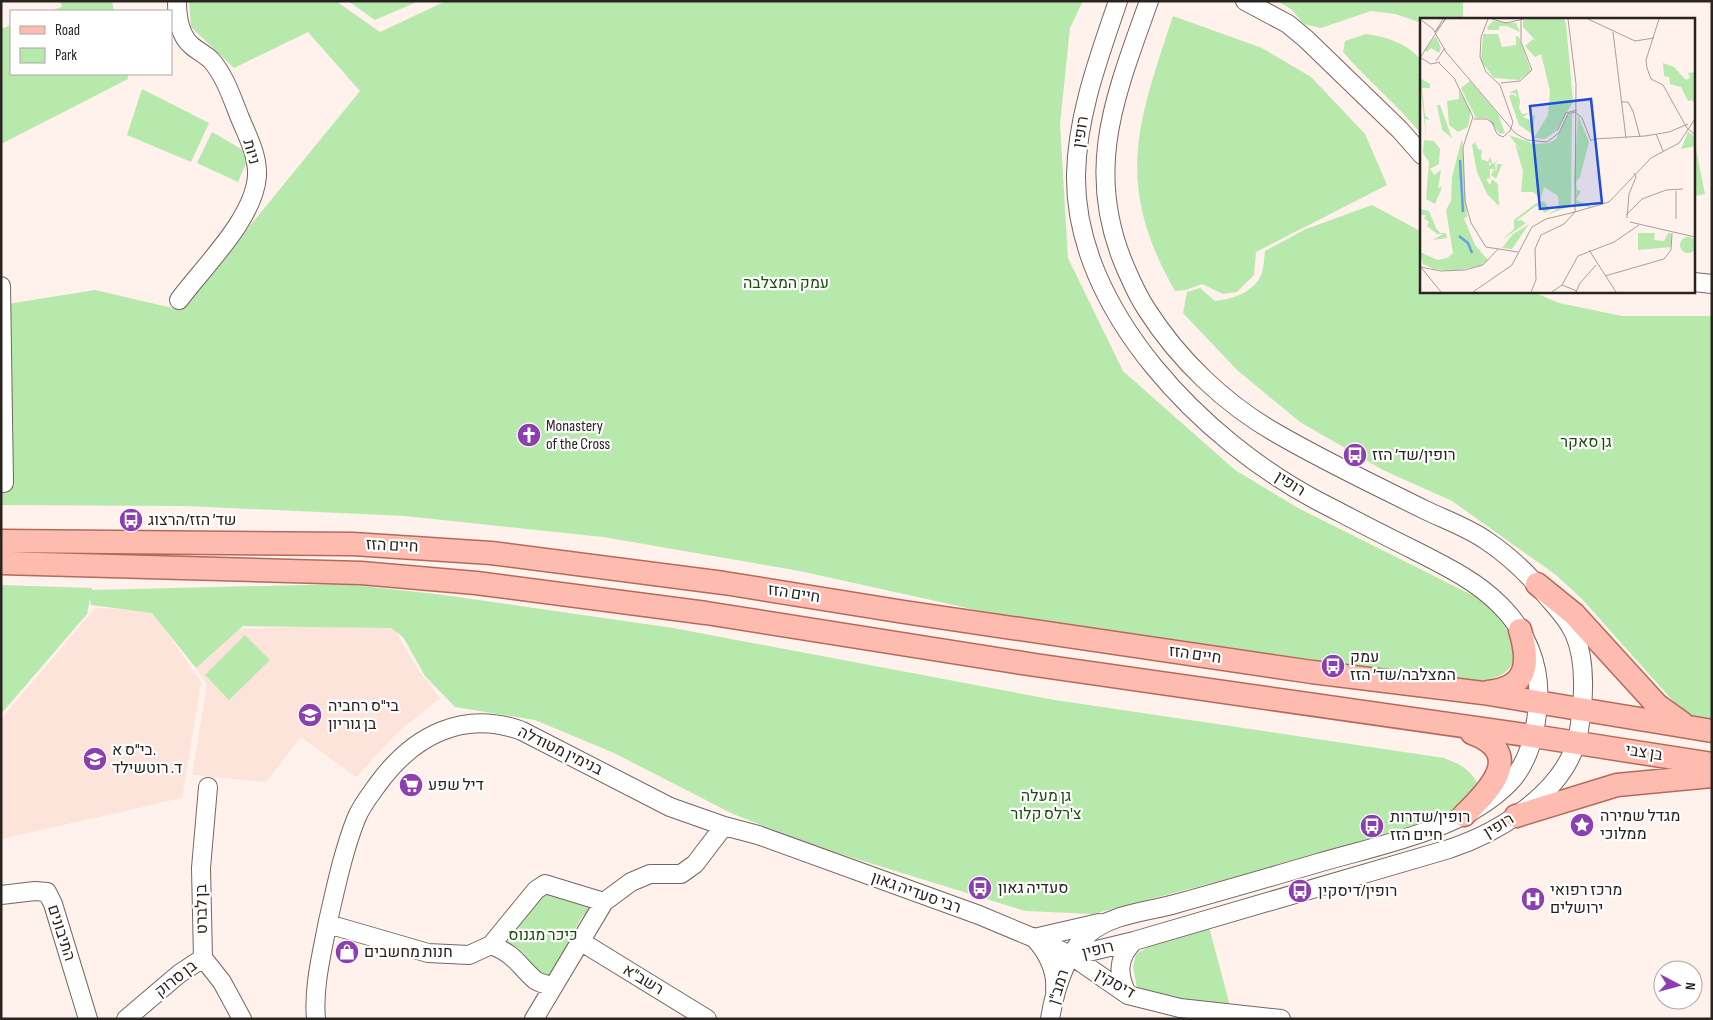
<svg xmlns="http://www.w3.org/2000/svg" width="1713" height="1020" font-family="'Sofia Sans Condensed',Heebo,sans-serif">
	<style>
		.built { fill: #fde4da }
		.green { fill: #b7e9ad }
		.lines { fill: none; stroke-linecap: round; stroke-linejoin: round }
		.minor-casing { stroke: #746660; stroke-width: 20 }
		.major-casing { stroke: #b36a5c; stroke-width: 25 }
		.minor { stroke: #fff; stroke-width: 18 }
		.major { stroke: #febcb0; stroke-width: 22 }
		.labels { text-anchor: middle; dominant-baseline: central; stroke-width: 4.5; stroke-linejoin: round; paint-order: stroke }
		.street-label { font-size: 16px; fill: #2a2421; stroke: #fff }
		.park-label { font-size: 16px; fill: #1a4f0b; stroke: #fff }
		.poi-label { font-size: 16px; fill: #2a2421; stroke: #fff; text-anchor: start }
		.inset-river { fill: none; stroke: #62a3dd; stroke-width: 2.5 }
		.inset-road { fill: none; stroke: #aa9f9b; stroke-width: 1 }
		.view { fill: #1d4ed8; fill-opacity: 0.15; stroke: #1d4ed8; stroke-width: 2.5 }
		.inset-edge { fill: none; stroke: #2a2421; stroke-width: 2.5 }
	</style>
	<rect width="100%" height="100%" fill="#fff1ec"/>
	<path class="built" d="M95,608L152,611L201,682L182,798L1,839V719Z
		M355,625L394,629L417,668L440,698L397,733L356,777L301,737L266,782L192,775L207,685L196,668L237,629Z"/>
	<path class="green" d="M60,1H112L114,11H49L62,7Z
		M189,1H336L380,32L446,1H1083L1070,28L1060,124L1068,258L1123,371L1235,470L1298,508L1482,600C1490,607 1501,614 1507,623C1513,632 1514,638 1515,649C1515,673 1498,679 1477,681L1139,646L800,571L603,537L405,516L186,506L1,505V305L95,290L181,310L360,91L308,32L234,68L191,27Z
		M348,1H419L375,20Z
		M1277,1H1463V19H1422V23L1395,14L1371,11L1321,28L1304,24L1291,9Z
		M1173,16L1262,48L1311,77L1365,134L1387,185L1256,252L1254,275L1237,292L1223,294L1202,284L1186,290L1175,291C1114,184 1137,125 1173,16Z
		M11,25V74H128V79L1,144V29Z
		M1366,34C1387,37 1407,43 1422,61V135C1398,105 1368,81 1343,52L1345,41Z
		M142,89L209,123L191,162L127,135Z
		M212,132L250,154L238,182L197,163Z
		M1696,149L1705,194L1694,196V150Z
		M1372,205L1422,232V291H1531L1559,303L1622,316H1712V722L1696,719L1674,702L1581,598L1556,575L1452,501L1383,470L1300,422L1237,370L1183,313L1187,292L1200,288L1215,301C1232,299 1253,293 1261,275C1264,268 1264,258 1265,251L1306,229Z
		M345,584L444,595L673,628L1055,700L1444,758C1460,764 1470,769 1478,784L1459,812L1420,827L1305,859L1093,914L1025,911L821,848L733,814L614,753L535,720L455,707L425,676L403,637L391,628L243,626L196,668L152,613L91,605L90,598L87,614L1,714V585L92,588V590Z
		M245,635L270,660L229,700L205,675Z
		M544,892L594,904L580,920L550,979C530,968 528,950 507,942Z
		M1209,927L1230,1006L1138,993L1133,967L1136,954L1150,946Z"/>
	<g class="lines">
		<g class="minor-casing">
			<path id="minor" d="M177,1C177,17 179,35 192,46C198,51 206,55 211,60C225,76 232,98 240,118C247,135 258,155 257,176C254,219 204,266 179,300
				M1245,1L1288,24L1306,39L1400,130L1422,155
				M1694,282L1712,284
				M1,286L4,483
				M208,787L201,868L203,958L222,982L242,1019
				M1,895L35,891L47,892L53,904L88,1019
				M328,924L428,953L469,955L491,945L536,890L545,884L604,902
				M1034,938L1099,923
				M1035,939C1047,952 1057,971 1055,990
				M580,941L707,1019
				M491,945C516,955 517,964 535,980C539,983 548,985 553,986
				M1072,956L1134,941L1449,849C1501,832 1570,789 1579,730C1584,699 1587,662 1574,633C1568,620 1559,610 1550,600C1532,578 1511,557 1487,541C1469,528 1446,520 1425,510C1375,485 1324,461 1276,433C1225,404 1179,360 1147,310C1139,298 1132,283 1126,269C1083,171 1115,96 1149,1
				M1128,995C1117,975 1117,958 1134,941
				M126,1019L179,974L203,958
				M316,1019C313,987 322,953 328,921C336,887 343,852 356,819C361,806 370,795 378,784C413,736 463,709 522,731L670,807L724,826L758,835L979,915L1034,938L1072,956L1128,995L1180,1008L1281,1019
				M534,1019L604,902L631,882L650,874H681L695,864L724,826
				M1050,1019C1055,989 1064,956 1087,935C1110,914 1146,912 1175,904C1223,891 1270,877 1318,863C1379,845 1464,830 1510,782C1530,761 1536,731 1538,703C1541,665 1526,630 1499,604C1475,580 1443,565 1414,550C1381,534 1349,517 1316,500C1205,441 1074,311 1076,175C1077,115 1099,57 1118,1"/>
		</g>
		<g class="major-casing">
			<path id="major" d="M1,541L353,544L491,553L724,583L904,612L1312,672L1483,693L1712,731
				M1,563L361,573L476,583L706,613L1035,665L1533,736L1712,764
				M1537,584L1574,614L1657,705L1682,723
				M1488,692C1528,688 1530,663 1520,630
				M1464,815C1491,789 1525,753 1472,733
				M1516,816L1617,785L1712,776"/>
		</g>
		<use href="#minor" class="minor"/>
		<use href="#major" class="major"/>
	</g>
	<defs>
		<g id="church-disc" transform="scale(1.25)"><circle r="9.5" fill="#8c3faf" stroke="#fff"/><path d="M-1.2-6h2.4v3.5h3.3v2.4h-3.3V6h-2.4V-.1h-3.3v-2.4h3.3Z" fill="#fff"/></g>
		<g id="bus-disc" transform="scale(1.25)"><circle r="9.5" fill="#8c3faf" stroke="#fff"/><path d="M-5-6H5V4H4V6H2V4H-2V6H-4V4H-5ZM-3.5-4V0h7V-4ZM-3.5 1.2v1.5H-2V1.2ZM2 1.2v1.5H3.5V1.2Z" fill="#fff"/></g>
		<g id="school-disc" transform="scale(1.25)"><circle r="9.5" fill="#8c3faf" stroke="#fff"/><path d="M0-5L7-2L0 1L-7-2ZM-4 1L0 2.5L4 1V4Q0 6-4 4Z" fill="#fff"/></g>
		<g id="supermarket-disc" transform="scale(1.25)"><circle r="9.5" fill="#8c3faf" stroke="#fff"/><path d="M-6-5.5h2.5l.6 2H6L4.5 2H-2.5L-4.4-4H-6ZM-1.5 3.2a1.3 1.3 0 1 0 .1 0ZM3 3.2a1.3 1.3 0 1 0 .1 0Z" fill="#fff"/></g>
		<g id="sight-disc" transform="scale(1.25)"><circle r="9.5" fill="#8c3faf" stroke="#fff"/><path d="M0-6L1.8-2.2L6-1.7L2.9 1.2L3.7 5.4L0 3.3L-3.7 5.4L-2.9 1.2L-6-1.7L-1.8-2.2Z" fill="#fff"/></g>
		<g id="hospital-disc" transform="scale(1.25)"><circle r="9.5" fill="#8c3faf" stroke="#fff"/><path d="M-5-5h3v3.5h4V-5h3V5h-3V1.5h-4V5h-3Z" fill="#fff"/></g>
		<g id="shop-disc" transform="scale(1.25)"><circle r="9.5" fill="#8c3faf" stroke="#fff"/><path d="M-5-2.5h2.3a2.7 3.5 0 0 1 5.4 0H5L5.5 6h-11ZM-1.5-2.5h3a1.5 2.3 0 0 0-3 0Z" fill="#fff"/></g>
	</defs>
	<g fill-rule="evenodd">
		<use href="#church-disc" x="529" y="435"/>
		<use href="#bus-disc" x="1355" y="455"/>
		<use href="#bus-disc" x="131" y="520"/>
		<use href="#bus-disc" x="1333" y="666"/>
		<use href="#school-disc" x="310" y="715"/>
		<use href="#school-disc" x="95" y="759"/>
		<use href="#supermarket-disc" x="411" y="785"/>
		<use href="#sight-disc" x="1582" y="825"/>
		<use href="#bus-disc" x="1372" y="826"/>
		<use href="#bus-disc" x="980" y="888"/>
		<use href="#bus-disc" x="1300" y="891"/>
		<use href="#hospital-disc" x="1533" y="899"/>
		<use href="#shop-disc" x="347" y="952"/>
	</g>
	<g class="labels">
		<g class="street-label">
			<text transform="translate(1081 132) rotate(-81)">רופין</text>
			<text transform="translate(251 152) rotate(75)">ניות</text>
			<text transform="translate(1290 484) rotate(32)">רופין</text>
			<text transform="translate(392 546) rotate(3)">חיים הזז</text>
			<text transform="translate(794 594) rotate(9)">חיים הזז</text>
			<text transform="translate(1195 655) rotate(8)">חיים הזז</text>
			<text transform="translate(560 751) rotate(26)">בנימין מטודלה</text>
			<text transform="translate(1644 753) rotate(9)">בן צבי</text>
			<text transform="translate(1499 826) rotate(-31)">רופין</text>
			<text transform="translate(916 893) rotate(20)">רבי סעדיה גאון</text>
			<text transform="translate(202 909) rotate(-91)">בן לברט</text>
			<text transform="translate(61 933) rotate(72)">התיבונים</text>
			<text transform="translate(1098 950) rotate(-14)">רופין</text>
			<text transform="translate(176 979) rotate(-38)">בן סרוק</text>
			<text transform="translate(643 980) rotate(31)">רשב"א</text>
			<text transform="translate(1115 984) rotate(30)">דיסקין</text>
			<text transform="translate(1059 987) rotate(-72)">רמב"ן</text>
		</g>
		<g class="park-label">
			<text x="786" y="283">עמק המצלבה</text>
			<text x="1586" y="442">גן סאקר</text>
			<text x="1046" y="796">גן מעלה<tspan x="1046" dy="18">צ'רלס קלור</tspan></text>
			<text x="543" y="935">כיכר מגנוס</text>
		</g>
		<g class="poi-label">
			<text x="546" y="426">Monastery<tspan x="546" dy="18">of the Cross</tspan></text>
			<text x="1372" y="455">רופין/שד׳ הזז</text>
			<text x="148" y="520">שד׳ הזז/הרצוג</text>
			<text x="1350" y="657">עמק<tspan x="1350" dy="18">המצלבה/שד׳ הזז</tspan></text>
			<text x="328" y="706">בי"ס רחביה<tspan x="328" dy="18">בן גוריון</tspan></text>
			<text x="112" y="750">בי"ס א.<tspan x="112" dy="18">ד. רוטשילד</tspan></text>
			<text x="428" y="785">דיל שפע</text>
			<text x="1600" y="816">מגדל שמירה<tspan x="1600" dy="18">ממלוכי</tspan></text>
			<text x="1390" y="817">רופין/שדרות<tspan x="1390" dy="18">חיים הזז</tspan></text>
			<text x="998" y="888">סעדיה גאון</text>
			<text x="1550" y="890">מרכז רפואי<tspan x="1550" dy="18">ירושלים</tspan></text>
			<text x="1318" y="891">רופין/דיסקין</text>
			<text x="364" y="952">חנות מחשבים</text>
		</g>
	</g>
	<g transform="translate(1420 18)">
		<rect width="275" height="275" fill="#fff1ec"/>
		<path d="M106,1H144L146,5L153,84L135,114L125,121L114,120L128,97L130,73L121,36L115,39L105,28L113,21L117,24L103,9V2ZM73,3L96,5L100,14L87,8H79V12H68L67,9ZM63,16H78L82,29L96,27V18L99,19L111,53L99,62L74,60L61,43ZM16,18L21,30L19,35L11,30L7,34L4,32ZM243,45L254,49L266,62L270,60L268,55L275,54V87L272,82L268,83L261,69L250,66L249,59L244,58ZM0,60L10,66V70H2L5,97L10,102L5,101L6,121ZM50,63L78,96L85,115L80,116L67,100H56L41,70ZM97,71L100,83L99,90L102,96L109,95L103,99L113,103L112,98L115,97L112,116L99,107L89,78L92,76L97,79L95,75H89ZM39,72L51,93L48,109L38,114L29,107L27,83L39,81ZM17,87H20L32,120L22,112ZM152,96L151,188L126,197L139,190L138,178L124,169L121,180L113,174H101L103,153L95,126L103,135L89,117L115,126L129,125L136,121L147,98ZM158,97L169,124L160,159L156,164L157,172L161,173L156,182L172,189L156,188L154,161ZM268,114L275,119V128L261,131ZM42,120L47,199L44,200L55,227L68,242L60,248L33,253L14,251L3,246L0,234L18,242L27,240L33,235L26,192L31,183L32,159ZM4,122L14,123L20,131L19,146L10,151L14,157L21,152L18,171L21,168V172L15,186L6,181L9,144L3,135ZM55,124L58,131L62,132L61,141L69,144V148L72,146L68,143L70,139L73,146L78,142L75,146L76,155L77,146H82L76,161L71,157L74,151H70V160L66,161L70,167L72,161L78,166L79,188L67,176L57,154L52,127ZM124,183L130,192L124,195L120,188H116L96,203L101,202L106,205L82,222L94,211V202L115,186ZM0,191L9,193L16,210L20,215H26L27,220L13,222L23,216H17L7,208L9,204L4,200L6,197H0ZM109,206L92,231L82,230L93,216ZM218,215H235L234,222L244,223L248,215H251V229L218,232ZM260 227a8 8 0 1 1 16 0a8 8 0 1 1-16 0Z" fill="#b7e9ad"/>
		<path class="inset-river" d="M40,142L43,194M39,218L48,225L52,235"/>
		<path class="inset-road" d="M0,1L13,11L26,34L95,115L107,122L127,124L139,115L148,96L155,94L162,100L171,123L174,121M68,1L61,19L60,39L66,54L80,67L93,104L90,113L83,119L77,116L72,104M72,1L86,5L104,1M168,1L215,23L234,20M239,1L226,42L227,50L231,61L243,67L267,110L275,117M15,14L26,1M15,14L23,1M193,14L206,120M0,40L25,1M1,40L11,46L20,44M16,43L25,30M19,45L34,60L53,99L43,129L45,183L51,205L66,229L98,234M81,65L100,63L112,52L101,24V1M202,84H208L213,93L220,119M54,101H67L74,106M137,113L146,95L157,92M236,116L243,133M174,121L225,118L249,114L268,106M206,197L222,181L246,172L263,171M207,200L209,176L216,159L214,155M256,201V173M210,204L275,219M169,232L196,274M0,248L21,274M0,249L21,253L45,252L63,247L78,231M185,258L244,241L251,232L252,215M142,267L157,273M53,274L92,247L112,209L126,201L155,194L156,66L148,1M111,274L116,262L115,231L121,217L144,206L155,194L189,184L231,140L259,125L275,101M132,274L142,267L158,238L194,224L219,207M156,274L160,265L176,247"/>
		<path class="view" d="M171,81L182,185L120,191L110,88Z"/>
		<rect width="275" height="275" class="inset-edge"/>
	</g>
	<rect width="1713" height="1020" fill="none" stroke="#2a2421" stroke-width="5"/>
	<rect x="10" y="10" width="162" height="65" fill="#ffffff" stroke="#aaa7a6"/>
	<rect x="20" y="26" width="25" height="8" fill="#febcb0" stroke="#aaa7a6"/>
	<text x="55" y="35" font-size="15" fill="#2a2421">Road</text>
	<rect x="20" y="48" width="25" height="15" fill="#b7e9ad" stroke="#aaa7a6"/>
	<text x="55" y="60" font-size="15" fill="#2a2421">Park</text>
	<g transform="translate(1678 985) rotate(96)"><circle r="24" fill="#ffffff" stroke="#aaa7a6"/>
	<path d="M0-4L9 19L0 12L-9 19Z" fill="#8c3faf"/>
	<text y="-8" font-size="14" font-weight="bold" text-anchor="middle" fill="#2a2421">N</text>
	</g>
</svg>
